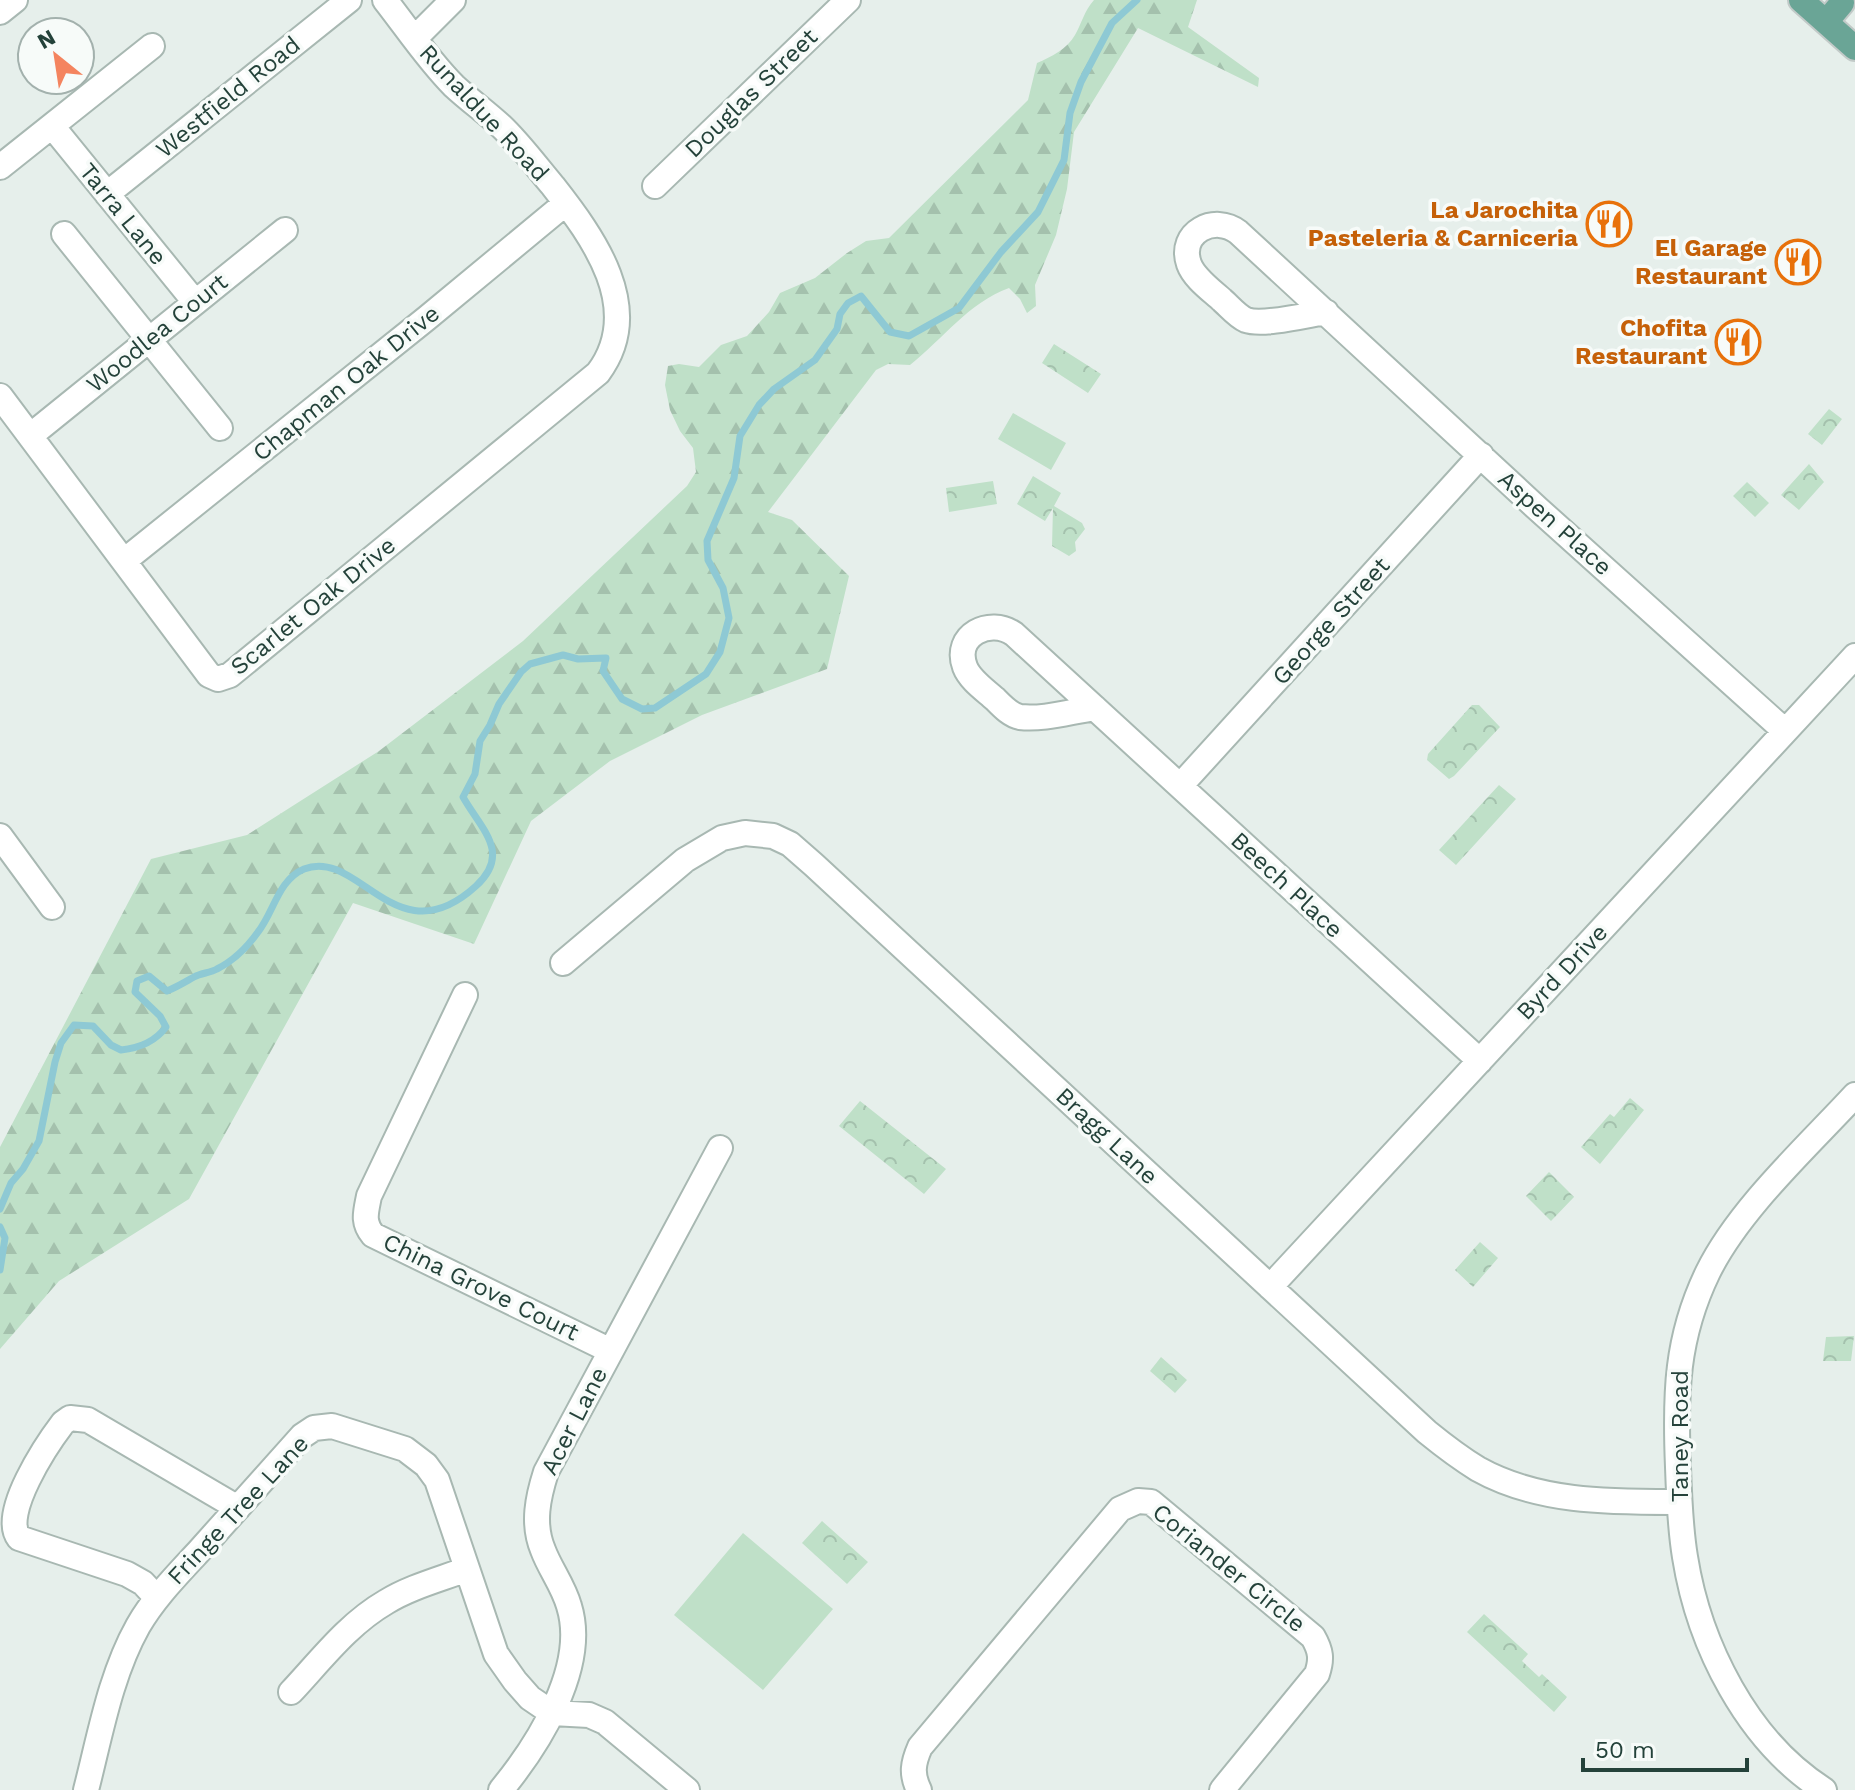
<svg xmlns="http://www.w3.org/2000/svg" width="1855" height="1790" font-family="'Work Sans',sans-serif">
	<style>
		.green { fill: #bfe0c8 }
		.forest { fill: url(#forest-firs) }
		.park { fill: url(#park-crowns) }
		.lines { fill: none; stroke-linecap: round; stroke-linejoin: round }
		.stream { stroke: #8ec9d4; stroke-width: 7 }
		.minor-casing { stroke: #a8b8b2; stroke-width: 28 }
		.major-casing { stroke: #c2cac8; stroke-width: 28 }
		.minor { stroke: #fff; stroke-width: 24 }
		.major { stroke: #6aa596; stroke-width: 24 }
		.labels { text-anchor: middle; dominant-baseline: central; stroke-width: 7; stroke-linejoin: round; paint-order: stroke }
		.street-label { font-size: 24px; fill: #24423a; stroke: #f7fbf9 }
		.food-label { font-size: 24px; font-weight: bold; fill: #c56008; stroke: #f7fbf9; text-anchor: end }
	</style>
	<defs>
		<pattern id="forest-firs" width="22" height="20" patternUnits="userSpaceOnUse" patternTransform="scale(2)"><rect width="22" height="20" fill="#bfe0c8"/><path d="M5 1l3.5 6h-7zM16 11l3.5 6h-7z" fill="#a4c1ad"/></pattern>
		<pattern id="park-crowns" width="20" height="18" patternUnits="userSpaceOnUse" patternTransform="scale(2)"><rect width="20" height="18" fill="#bfe0c8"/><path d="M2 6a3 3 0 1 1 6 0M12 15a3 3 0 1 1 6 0" fill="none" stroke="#a4c1ad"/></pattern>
	</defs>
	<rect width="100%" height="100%" fill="#e6efeb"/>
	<path class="green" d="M1013,413L1066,443L1051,470L998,439Z
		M743,1533L833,1609L763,1690L674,1615Z"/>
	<path class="forest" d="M1094,0H1197L1188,27L1259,78L1258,87L1138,28L1074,132L1067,189L1056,235L1035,285L1036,306L1027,313L1020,299L1009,288C968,303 943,339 910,365L888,364L876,370L768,512L792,520L849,576L827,669L702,715L610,761L531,821L474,944L353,903L189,1199L59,1281L0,1349V1147L151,859L247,835L379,751L523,641L687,486L696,472L693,448L680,431L670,410L665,385L668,366L679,364L699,367L721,345L747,336L769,312L780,293L815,278L847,253L866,241L889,238L1028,100L1037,63C1051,57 1067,49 1075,35C1082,23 1084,11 1094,0Z"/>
	<path class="park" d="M1054,344L1101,374L1088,393L1042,363Z
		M1829,409L1842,419L1822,445L1808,434Z
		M1809,464L1824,482L1799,510L1781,495Z
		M1033,476L1061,493L1054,506L1082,523L1085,529L1075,542L1076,551L1069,556L1052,546L1053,508L1045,521L1017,504Z
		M993,481L997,504L949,512L946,488Z
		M1747,482L1769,503L1755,517L1733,496Z
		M1472,705H1479L1500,727L1454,776L1449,779L1427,760L1428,754Z
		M1499,785L1516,799L1456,865L1439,850Z
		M1630,1098L1644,1110L1600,1164L1581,1147L1610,1114L1614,1117Z
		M860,1101L946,1169L924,1194L839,1126Z
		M1549,1172L1574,1197L1551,1221L1526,1196Z
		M1480,1242L1498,1258L1473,1287L1455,1270Z
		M1854,1336L1851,1361H1823L1826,1337Z
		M1161,1357L1187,1380L1175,1393L1150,1371Z
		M822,1521L868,1562L847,1584L802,1543Z
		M1484,1614L1528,1654L1522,1661L1539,1677L1542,1674L1567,1697L1554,1712L1467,1632Z"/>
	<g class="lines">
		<path class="stream" d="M0,1209L11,1183L23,1169L39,1141L55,1062L61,1043L74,1025L93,1026L111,1045L121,1050C140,1048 155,1042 166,1027L160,1016L135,992L137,981L149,976L167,991C177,987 185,982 194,977C201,973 210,973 217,969C233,961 248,946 258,932C274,912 278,880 304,869C359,847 396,959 476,886C512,853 481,829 463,797L475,774L480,741L490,725L499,704L521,672L530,664L563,655L578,659L606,658L603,671L622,699L642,709L655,708L706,674L720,652L729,618L723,588L708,560L707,541L734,478L740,436L759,405L774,389L815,360L837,329L840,314L848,303L861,296L890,332L909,336L959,308L1001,252L1038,212L1064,160L1070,113L1081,82L1112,23L1137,0
			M0,1227L5,1238L0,1270"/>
		<g class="minor-casing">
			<path id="minor" d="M0,12L15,0
				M415,38L453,0
				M52,126L195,302
				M0,167L152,46
				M655,186L848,0
				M107,194L349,0
				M64,234L220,428
				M1326,312C1307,315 1263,326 1246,320C1237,316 1229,306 1222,300C1211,290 1194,278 1189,264C1178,232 1215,214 1238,232L1538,509L1785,731
				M0,396L209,675L218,679L230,675L598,373C646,309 593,237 553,186C536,166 520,144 501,126C486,112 469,100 454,86C428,60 407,28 385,0
				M30,436L285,230
				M124,561L427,318L566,203
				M1095,708C1072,711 1043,720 1020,717C1010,715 1002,706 995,699C985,690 970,680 965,667C953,635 990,617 1014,634L1480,1061
				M1180,786L1481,455
				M0,836L52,907
				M563,963L685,860L722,838L745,833L773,836L790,844L814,865L1427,1432C1443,1445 1460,1458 1478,1469C1539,1503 1611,1502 1679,1502
				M465,995L369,1196C366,1212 362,1222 373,1235L611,1351
				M1270,1287L1855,656
				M157,1598L143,1583L127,1574L19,1538C0,1514 47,1444 63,1423L70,1418L88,1420L238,1508
				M291,1692C321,1660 348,1624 386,1602C410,1587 441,1579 467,1569
				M552,1713L589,1715L605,1722L687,1790
				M86,1790C100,1736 110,1676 138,1626C154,1598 178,1574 200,1550C234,1512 268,1474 302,1436L314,1428L332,1426L405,1449L426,1465L437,1480L496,1654L515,1681L530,1698L552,1713
				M501,1790C538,1745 588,1667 569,1606C563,1585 550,1569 543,1550C532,1524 538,1497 546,1472L720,1148
				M919,1790C911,1774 913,1763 920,1747L1120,1509L1138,1501L1151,1502L1313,1637C1321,1651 1322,1659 1317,1674L1222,1790
				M1824,1790C1747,1741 1699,1645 1685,1557C1680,1527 1679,1497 1678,1467C1675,1394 1676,1338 1708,1272C1739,1209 1807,1147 1855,1095"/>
		</g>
		<g class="major-casing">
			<path id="major" d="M1801,0L1855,48
				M1826,22L1842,3"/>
		</g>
		<use href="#minor" class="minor"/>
		<use href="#major" class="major"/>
	</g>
	<defs>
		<g id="restaurant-ring" transform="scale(2.3)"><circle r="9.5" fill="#f7fbf9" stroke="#e8710a" stroke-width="1.5"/><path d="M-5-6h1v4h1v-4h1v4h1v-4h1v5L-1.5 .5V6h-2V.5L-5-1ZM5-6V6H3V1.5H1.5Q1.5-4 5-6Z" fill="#e8710a"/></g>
	</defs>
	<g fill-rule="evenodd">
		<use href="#restaurant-ring" x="1609" y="224"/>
		<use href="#restaurant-ring" x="1798" y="262"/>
		<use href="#restaurant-ring" x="1738" y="342"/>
	</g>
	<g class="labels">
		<g class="street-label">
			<text transform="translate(751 93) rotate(-44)">Douglas Street</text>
			<text transform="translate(228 97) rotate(-39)">Westfield Road</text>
			<text transform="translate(484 113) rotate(47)">Runaldue Road</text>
			<text transform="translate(123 214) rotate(51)">Tarra Lane</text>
			<text transform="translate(157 333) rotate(-39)">Woodlea Court</text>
			<text transform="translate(346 383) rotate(-39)">Chapman Oak Drive</text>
			<text transform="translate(1555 523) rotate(42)">Aspen Place</text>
			<text transform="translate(313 606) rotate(-39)">Scarlet Oak Drive</text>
			<text transform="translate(1331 621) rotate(-48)">George Street</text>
			<text transform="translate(1287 885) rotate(43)">Beech Place</text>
			<text transform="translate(1562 972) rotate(-47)">Byrd Drive</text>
			<text transform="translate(1107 1136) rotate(43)">Bragg Lane</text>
			<text transform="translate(481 1287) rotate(26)">China Grove Court</text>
			<text transform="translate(574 1421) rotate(-63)">Acer Lane</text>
			<text transform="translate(1680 1436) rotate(-90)">Taney Road</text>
			<text transform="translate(238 1510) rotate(-47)">Fringe Tree Lane</text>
			<text transform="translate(1229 1568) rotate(39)">Coriander Circle</text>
		</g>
		<g class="food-label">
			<text x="1578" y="210">La Jarochita<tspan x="1578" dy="28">Pasteleria &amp; Carniceria</tspan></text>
			<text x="1767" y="248">El Garage<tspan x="1767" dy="28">Restaurant</tspan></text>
			<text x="1707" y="328">Chofita<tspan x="1707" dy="28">Restaurant</tspan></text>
		</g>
	</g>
	<g transform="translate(56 56) rotate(330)"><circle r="38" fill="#f7fbf9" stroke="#a3b1ad" stroke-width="2"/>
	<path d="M0-6L14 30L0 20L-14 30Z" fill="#f4845f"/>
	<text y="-12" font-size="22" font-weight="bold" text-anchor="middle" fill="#24423a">N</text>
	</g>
	<path d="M1583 1758v12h164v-12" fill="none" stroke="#24423a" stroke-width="4"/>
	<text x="1595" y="1758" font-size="24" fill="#24423a" stroke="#f7fbf9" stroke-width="6" paint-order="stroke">50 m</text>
</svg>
